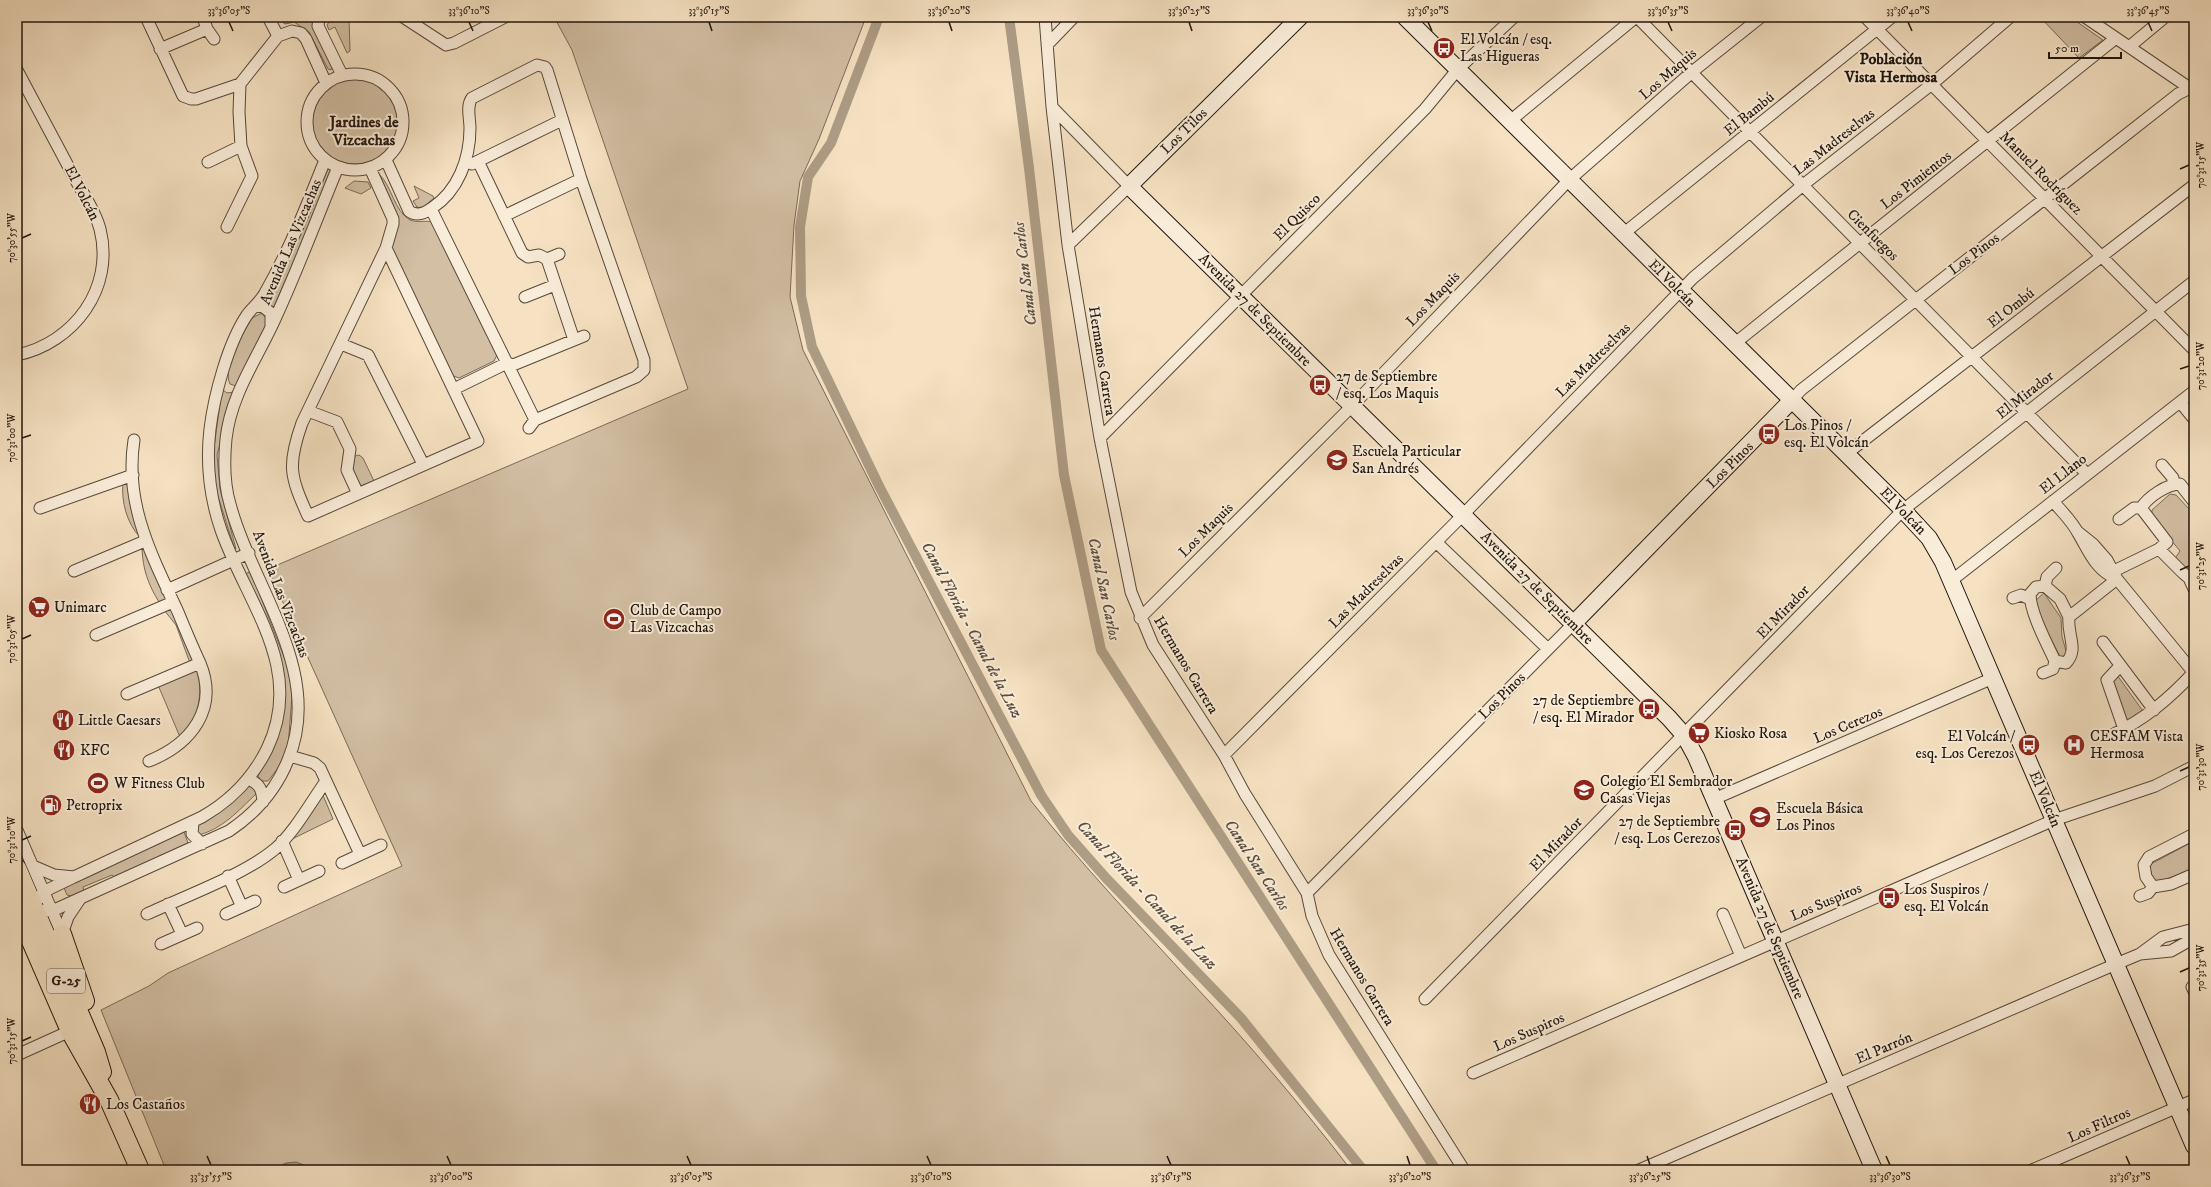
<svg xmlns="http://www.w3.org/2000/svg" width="2211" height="1187" font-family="'IM FELL DW Pica',serif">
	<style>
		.green { fill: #d2bfa4; stroke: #796a59 }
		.water { fill: #ad9d85; stroke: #756755 }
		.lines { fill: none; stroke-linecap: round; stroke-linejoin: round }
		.canal { stroke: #ad9d85; stroke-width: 10 }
		.street-casing { stroke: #56493b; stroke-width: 13 }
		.secondary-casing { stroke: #20160e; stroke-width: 18 }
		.primary-casing { stroke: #20160e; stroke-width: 20 }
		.street { stroke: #f9ecd8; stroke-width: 11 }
		.secondary { stroke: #f9ecd8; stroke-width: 16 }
		.primary { stroke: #f6e2c3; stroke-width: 18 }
		.ticks { fill: none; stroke: #20160e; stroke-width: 1.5 }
		.labels { text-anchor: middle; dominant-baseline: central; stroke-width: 4; stroke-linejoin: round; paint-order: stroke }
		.shield { fill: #f9ecd8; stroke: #61564b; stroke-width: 1 }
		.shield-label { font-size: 14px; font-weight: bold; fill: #20160e }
		.poi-label { font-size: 15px; fill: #20160e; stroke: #f9ecd8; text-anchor: start }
		.street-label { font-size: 15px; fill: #20160e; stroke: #f9ecd8 }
		.neighbourhood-label { font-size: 16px; font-weight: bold; fill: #20160e; stroke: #f9ecd8 }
		.water-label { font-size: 16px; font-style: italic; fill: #584c3e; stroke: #f9ecd8 }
		.neatline { fill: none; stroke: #20160e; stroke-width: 1.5 }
		.ticks-label { font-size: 10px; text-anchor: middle; fill: #20160e }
	</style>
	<rect width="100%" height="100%" fill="#f6e2c3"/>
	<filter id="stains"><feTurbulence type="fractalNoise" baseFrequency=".005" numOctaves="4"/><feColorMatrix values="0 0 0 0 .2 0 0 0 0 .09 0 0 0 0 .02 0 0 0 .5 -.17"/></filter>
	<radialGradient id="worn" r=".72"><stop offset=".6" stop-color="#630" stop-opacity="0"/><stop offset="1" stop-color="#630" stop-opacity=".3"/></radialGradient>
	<path class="green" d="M276,17H313L315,30L332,65L331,70L328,69L309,32L294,22L285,24Z
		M337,17H349L350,51L347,53L335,27L329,30L327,25L331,19Z
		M554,17H866L819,139L800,181L794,225L790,297L803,350L1031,801C1083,866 1138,924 1194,985C1249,1044 1302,1106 1351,1170H166L101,1010L149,986L168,973L402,866L268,569L688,389L572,50Z
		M2040,17H2070L2103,40L2079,58Z
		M312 121a43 43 0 1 1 86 0a43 43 0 1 1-86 0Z
		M329,167L332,171V174L271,313L262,306L278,281L327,168Z
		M379,174C392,186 394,211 410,220C417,223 425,220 432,222L497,355L494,361L459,378L451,375L389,248L392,237Z
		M354,181L368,182L371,188L361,194L345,188Z
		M414,186L433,196L434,198L422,208L417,207L413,201L419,198Z
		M262,313L266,318V327L236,386L230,384C222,368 243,333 252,318Z
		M222,389L227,393L234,392L217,455L220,489L236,549L234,547L216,490L213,455Z
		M359,455L363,458L374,481L360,486C355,475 349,467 355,456Z
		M129,481L140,537C127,524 121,501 123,483Z
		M2170,494L2176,495L2191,511L2194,567L2188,573L2174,560L2180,551L2152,517V510Z
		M142,549L144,550L167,599L159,602C148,584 143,570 142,549Z
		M251,572L289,670L292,696L288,747L278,768L268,781H261L258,776C270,752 288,695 283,669C278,642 256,602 245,575L247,573Z
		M2044,593L2061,618L2062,637L2067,654L2062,660L2035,609V601Z
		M171,607L195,661L190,663L176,625L164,610Z
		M197,668C203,694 200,717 180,737L158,685Z
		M2117,675L2145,714L2127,725L2111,681Z
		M251,783L257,793C238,811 222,830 195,836L193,825Z
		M322,793L333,819L288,841Z
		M184,832L188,843L114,877L112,875L83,887L84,891L71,896L67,895L64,888L67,883L80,880L109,867V864Z
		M2194,841V869L2158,882L2153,880L2149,865Z"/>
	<path class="water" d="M296,1162L317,1170H271L286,1163Z"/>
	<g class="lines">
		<path class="canal" d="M879,17L831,143L808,177L800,227L801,296L812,347L879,486L967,654L1041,795L1068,835L1106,878L1241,1018L1363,1170
			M1009,17L1029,168L1064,475L1101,650L1436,1170"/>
		<g class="street-casing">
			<path id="street" d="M146,17L183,96L191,99H196L240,84
				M203,17L207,29L214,39
				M268,17L278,36
				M319,17L318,26L342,75
				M403,17L446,45L454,43L505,17
				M1045,17L1052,107L1068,245L1100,438L1131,592L1153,645L1224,755L1245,794L1307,893L1312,916L1329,955L1464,1170
				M1637,17L2087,474
				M1865,17L2194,350
				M2085,17L2194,91
				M1047,45L1074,17
				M2129,47L2165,17
				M160,49L207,29
				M17,70C36,106 55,141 74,177C83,194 95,210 100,229C115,288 74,343 17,355
				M307 122a48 48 0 1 1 96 0a48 48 0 1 1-96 0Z
				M1052,107L1129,186L1068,245
				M1510,121L1636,17
				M386,160L409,211C417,217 425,213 432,208C458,191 470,159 470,128C470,118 466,106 472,98L537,65L545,67L547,70L581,179L644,360V370L636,377L535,420
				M478,161L522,253L528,257L539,255L547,259L574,340
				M208,162L241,146
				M472,164L562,120
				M370,168L393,219V224L386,248L302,423C287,465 290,476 308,516L478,441L386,248
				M431,209L535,420L529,428
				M504,216L581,179
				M227,227L252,176L241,146L239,112L240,84L278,36L292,31L301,33L306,39L326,83
				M1623,234L1892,17
				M547,259L559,254
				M525,297L555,285
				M254,307L262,306L271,313V325
				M341,344L368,355L423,464
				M1734,344L2116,38
				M454,389L507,363L513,365L584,336
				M1791,401L1801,390L2178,94L2194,86
				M2180,402L2194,419
				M308,411L337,422L350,449L347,470L358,494
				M1100,438L1425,109L1458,69L1514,17
				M134,440C124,504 152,556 178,612C185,629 192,646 200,663C219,709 191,744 149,761
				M1846,454L2194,185
				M2162,465L2173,478V484
				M2053,501C2061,511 2072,521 2078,533C2089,551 2095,570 2117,579
				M40,508L133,475
				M2119,519L2134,508H2141
				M2078,532L2093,544L2107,560L2117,579L2194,673
				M1436,542L1548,649
				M2159,549L2183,573L2189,578L2194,573
				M74,571L145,541
				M2114,571L2159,549L2167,542L2141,508C2148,497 2167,484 2180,484L2194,502
				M2189,578L2194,589
				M1951,581L2194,391
				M2045,586L2047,577L2056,568
				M167,590L249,553
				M2013,598L2021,595L2030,599
				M2069,617L2060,599L2045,586L2036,587L2030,594C2030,612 2047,644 2055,661L2066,663C2079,649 2067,636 2069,617L2117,579
				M1140,618L1352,406L1569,180L1692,72L1761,17
				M96,635L173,602
				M2103,642L2154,710
				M2120,666L2107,680L2124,729
				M2043,673L2053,669L2055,661
				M127,694L200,663
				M2112,735C2145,719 2169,699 2194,672
				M1224,755L1455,523L1693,278L1803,185L1932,84L2010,17
				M290,756L314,763L320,768L360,854
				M248,779C260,784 262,789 263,802
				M1714,799L1993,678
				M193,822L192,834L202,844
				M17,830L62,934
				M2194,834L2149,857L2144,865L2146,877L2153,887L2171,884L2194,874
				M282,841L299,880
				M342,863L381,845
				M33,866L54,875L74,877L202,817C230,801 252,779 267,749C306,668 247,604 221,530C210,498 206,463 210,429C214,396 228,343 247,315C252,308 261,301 265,293C289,251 307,205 325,160
				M228,876L242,907
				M284,887L319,871
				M1307,893L1573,624
				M2140,896L2148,893L2153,887
				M40,898L43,892L72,878
				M168,904L182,934
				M32,910L52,911L229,831C256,813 276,790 288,760C325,672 252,587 230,504C224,484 224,460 226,439C231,394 257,359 275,319C298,269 317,218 338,167
				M147,914C185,896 244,875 275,849C294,833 311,802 326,781
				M226,914L255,901
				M1723,914L1741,956
				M62,934L68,917L80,899
				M161,944L197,928
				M2140,954L2163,937L2194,929
				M2192,987L2194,991
				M1425,999L1903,510L2194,281
				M17,1055L70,1031
				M1473,1073L2054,820L2155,786L2194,766
				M1639,1170L2116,964L2140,954L2171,951L2194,938
				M2032,1170L2194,1100"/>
		</g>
		<g class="secondary-casing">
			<path id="secondary" d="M1300,17L1129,186L1669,718L1684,735L1696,757L1874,1170
				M1405,17L1903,510L1929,538L1943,562L2194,1146
				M1573,624L1791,401"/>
		</g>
		<g class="primary-casing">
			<path id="primary" d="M17,868L96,1052L102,1072
				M17,909L70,1031L109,1100L140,1170
				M62,934L85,1001"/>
		</g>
		<use href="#street" class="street"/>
		<use href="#secondary" class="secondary"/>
		<use href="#primary" class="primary"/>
	</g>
	<path class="ticks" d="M229,22L233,31M469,22L473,31M709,22L712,31M949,22L952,31M1189,22L1192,31M1428,22L1432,31M1668,22L1672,31M1908,22L1912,31M2148,22L2152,31M2180,169L2189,165M22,238L31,234M2180,369L2189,366M22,438L31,435M2180,570L2189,566M22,639L31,635M2180,771L2189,767M22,840L31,836M2180,972L2189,968M22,1041L31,1037M207,1156L211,1165M447,1156L451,1165M687,1156L691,1165M927,1156L931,1165M1167,1156L1171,1165M1407,1156L1410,1165M1647,1156L1650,1165M1886,1156L1890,1165M2126,1156L2130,1165"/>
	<defs>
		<g id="bus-disc" transform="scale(1.15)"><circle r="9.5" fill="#8f2418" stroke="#f9ecd8"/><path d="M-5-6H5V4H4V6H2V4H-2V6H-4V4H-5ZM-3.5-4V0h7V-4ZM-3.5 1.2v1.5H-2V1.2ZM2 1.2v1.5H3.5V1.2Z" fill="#fff"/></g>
		<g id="school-disc" transform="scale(1.15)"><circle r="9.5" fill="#8f2418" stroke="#f9ecd8"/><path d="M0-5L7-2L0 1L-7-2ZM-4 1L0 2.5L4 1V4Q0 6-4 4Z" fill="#fff"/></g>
		<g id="supermarket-disc" transform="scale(1.15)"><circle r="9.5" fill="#8f2418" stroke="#f9ecd8"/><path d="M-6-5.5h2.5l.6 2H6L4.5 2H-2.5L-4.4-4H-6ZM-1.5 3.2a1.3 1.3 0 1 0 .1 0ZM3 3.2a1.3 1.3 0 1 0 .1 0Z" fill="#fff"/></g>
		<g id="stadium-disc" transform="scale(1.15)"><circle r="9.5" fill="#8f2418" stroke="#f9ecd8"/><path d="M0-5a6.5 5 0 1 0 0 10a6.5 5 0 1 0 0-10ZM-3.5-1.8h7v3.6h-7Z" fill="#fff"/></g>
		<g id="restaurant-disc" transform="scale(1.15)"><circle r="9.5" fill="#8f2418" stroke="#f9ecd8"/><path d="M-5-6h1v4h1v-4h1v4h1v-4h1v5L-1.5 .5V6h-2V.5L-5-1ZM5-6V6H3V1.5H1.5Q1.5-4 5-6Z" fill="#fff"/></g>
		<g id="hospital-disc" transform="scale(1.15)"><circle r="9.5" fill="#8f2418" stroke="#f9ecd8"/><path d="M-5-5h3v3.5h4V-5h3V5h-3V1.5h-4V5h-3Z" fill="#fff"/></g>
		<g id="fuel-disc" transform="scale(1.15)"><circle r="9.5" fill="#8f2418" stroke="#f9ecd8"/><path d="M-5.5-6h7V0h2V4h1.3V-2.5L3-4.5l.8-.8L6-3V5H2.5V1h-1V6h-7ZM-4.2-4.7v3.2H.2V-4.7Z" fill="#fff"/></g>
	</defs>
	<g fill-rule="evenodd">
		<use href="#bus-disc" x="1444" y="48"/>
		<use href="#bus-disc" x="1320" y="385"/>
		<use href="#bus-disc" x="1769" y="434"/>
		<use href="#school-disc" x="1337" y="460"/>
		<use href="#supermarket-disc" x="39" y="607"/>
		<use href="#stadium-disc" x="614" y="619"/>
		<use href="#bus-disc" x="1649" y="709"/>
		<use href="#restaurant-disc" x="63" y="720"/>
		<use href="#supermarket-disc" x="1699" y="733"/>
		<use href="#bus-disc" x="2029" y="745"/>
		<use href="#hospital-disc" x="2074" y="745"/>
		<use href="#restaurant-disc" x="64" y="750"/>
		<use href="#stadium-disc" x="98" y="783"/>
		<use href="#school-disc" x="1584" y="790"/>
		<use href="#fuel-disc" x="51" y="805"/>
		<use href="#school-disc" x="1760" y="817"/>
		<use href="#bus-disc" x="1735" y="830"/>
		<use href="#bus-disc" x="1889" y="898"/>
		<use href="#restaurant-disc" x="90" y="1104"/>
	</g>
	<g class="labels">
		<rect class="shield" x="47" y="969" width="38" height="24" rx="3"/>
		<g class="shield-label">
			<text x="66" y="981">G-25</text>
		</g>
		<g class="poi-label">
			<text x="1460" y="39">El Volcán / esq.<tspan x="1460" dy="17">Las Higueras</tspan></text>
			<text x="1336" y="376">27 de Septiembre<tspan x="1336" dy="17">/ esq. Los Maquis</tspan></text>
			<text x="1784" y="425">Los Pinos /<tspan x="1784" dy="17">esq. El Volcán</tspan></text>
			<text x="1352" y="451">Escuela Particular<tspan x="1352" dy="17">San Andrés</tspan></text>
			<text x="54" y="607">Unimarc</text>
			<text x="630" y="610">Club de Campo<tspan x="630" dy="17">Las Vizcachas</tspan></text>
			<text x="1634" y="700" text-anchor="end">27 de Septiembre<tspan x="1634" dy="17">/ esq. El Mirador</tspan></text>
			<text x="78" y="720">Little Caesars</text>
			<text x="1714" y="733">Kiosko Rosa</text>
			<text x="2014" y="736" text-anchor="end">El Volcán /<tspan x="2014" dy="17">esq. Los Cerezos</tspan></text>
			<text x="2090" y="736">CESFAM Vista<tspan x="2090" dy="17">Hermosa</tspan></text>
			<text x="80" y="750">KFC</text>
			<text x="1600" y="781">Colegio El Sembrador<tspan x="1600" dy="17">Casas Viejas</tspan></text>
			<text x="114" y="783">W Fitness Club</text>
			<text x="66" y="805">Petroprix</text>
			<text x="1776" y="808">Escuela Básica<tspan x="1776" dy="17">Los Pinos</tspan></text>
			<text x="1720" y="821" text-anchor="end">27 de Septiembre<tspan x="1720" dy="17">/ esq. Los Cerezos</tspan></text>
			<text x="1904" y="889">Los Suspiros /<tspan x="1904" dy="17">esq. El Volcán</tspan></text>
			<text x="106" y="1104">Los Castaños</text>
		</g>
		<g class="street-label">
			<text transform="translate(1668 74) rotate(-41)">Los Maquis</text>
			<text transform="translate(1749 114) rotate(-39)">El Bambú</text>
			<text transform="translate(1184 131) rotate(-45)">Los Tilos</text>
			<text transform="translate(1834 142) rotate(-38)">Las Madreselvas</text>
			<text transform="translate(2041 173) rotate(45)">Manuel Rodríguez</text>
			<text transform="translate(1916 180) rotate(-38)">Los Pimientos</text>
			<text transform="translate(82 193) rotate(63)">El Volcán</text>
			<text transform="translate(1297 217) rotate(-45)">El Quisco</text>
			<text transform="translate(1873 235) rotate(45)">Cienfuegos</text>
			<text transform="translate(291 242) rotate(-67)">Avenida Las Vizcachas</text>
			<text transform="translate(1974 254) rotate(-37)">Los Pinos</text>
			<text transform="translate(1672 283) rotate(45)">El Volcán</text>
			<text transform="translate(1433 299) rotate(-46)">Los Maquis</text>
			<text transform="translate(2011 308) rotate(-38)">El Ombú</text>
			<text transform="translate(1255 310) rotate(45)">Avenida 27 de Septiembre</text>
			<text transform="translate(1593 360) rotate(-45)">Las Madreselvas</text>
			<text transform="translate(1102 361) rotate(81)">Hermanos Carrera</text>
			<text transform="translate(2025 395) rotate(-38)">El Mirador</text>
			<text transform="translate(1730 465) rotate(-45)">Los Pinos</text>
			<text transform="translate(2063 474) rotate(-38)">El Llano</text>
			<text transform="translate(1903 511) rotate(46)">El Volcán</text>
			<text transform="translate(1206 530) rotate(-45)">Los Maquis</text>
			<text transform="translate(1537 588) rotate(45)">Avenida 27 de Septiembre</text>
			<text transform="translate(1366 591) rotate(-45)">Las Madreselvas</text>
			<text transform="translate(281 594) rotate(69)">Avenida Las Vizcachas</text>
			<text transform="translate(1783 612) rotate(-46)">El Mirador</text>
			<text transform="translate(1186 665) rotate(59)">Hermanos Carrera</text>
			<text transform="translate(1502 696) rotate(-45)">Los Pinos</text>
			<text transform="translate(1848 725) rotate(-23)">Los Cerezos</text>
			<text transform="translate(2045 799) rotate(67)">El Volcán</text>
			<text transform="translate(1556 844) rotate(-46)">El Mirador</text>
			<text transform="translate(1826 902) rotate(-23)">Los Suspiros</text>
			<text transform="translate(1770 928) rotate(67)">Avenida 27 de Septiembre</text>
			<text transform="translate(1362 977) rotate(59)">Hermanos Carrera</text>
			<text transform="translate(1529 1032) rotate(-24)">Los Suspiros</text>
			<text transform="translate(1884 1048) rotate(-23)">El Parrón</text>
			<text transform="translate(2099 1125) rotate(-24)">Los Filtros</text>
		</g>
		<g class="neighbourhood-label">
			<text x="1891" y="59">Población<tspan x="1891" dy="18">Vista Hermosa</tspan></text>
			<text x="364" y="122">Jardines de<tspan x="364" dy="18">Vizcachas</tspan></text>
		</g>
		<g class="water-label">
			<text transform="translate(1025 274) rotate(-97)">Canal San Carlos</text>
			<text transform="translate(1104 589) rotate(78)">Canal San Carlos</text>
			<text transform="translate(972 630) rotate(62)">Canal Florida - Canal de la Luz</text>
			<text transform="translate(1257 865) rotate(57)">Canal San Carlos</text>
			<text transform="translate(1147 895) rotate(47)">Canal Florida - Canal de la Luz</text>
		</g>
	</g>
	<rect width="2211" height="1187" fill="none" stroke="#f6e2c3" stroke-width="44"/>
	<path d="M2049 52v6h72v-6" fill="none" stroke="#20160e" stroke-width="2"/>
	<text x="2055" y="52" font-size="12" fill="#20160e" stroke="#f9ecd8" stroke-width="3" paint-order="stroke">50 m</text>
	<rect x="22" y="22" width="2167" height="1143" class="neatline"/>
	<g class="ticks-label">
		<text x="229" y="14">33°36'05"S</text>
		<text x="469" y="14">33°36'10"S</text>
		<text x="709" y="14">33°36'15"S</text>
		<text x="949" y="14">33°36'20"S</text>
		<text x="1189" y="14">33°36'25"S</text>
		<text x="1428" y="14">33°36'30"S</text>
		<text x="1668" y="14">33°36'35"S</text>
		<text x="1908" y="14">33°36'40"S</text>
		<text x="2148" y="14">33°36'45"S</text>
		<text transform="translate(2200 165) rotate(-90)" y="4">70°31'15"W</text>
		<text transform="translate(11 238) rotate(-90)" y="4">70°30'55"W</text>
		<text transform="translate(2200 366) rotate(-90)" y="4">70°31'20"W</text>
		<text transform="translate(11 438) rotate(-90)" y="4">70°31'00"W</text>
		<text transform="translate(2200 566) rotate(-90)" y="4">70°31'25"W</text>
		<text transform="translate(11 639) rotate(-90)" y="4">70°31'05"W</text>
		<text transform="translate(2200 767) rotate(-90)" y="4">70°31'30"W</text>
		<text transform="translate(11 840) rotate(-90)" y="4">70°31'10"W</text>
		<text transform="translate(2200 968) rotate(-90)" y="4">70°31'35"W</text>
		<text transform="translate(11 1041) rotate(-90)" y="4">70°31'15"W</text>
		<text x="211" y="1180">33°35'55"S</text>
		<text x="451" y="1180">33°36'00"S</text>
		<text x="691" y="1180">33°36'05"S</text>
		<text x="931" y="1180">33°36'10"S</text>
		<text x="1171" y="1180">33°36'15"S</text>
		<text x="1410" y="1180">33°36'20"S</text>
		<text x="1650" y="1180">33°36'25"S</text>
		<text x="1890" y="1180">33°36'30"S</text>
		<text x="2130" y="1180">33°36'35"S</text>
	</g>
	<rect width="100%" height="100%" filter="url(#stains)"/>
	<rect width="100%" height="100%" fill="url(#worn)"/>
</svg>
